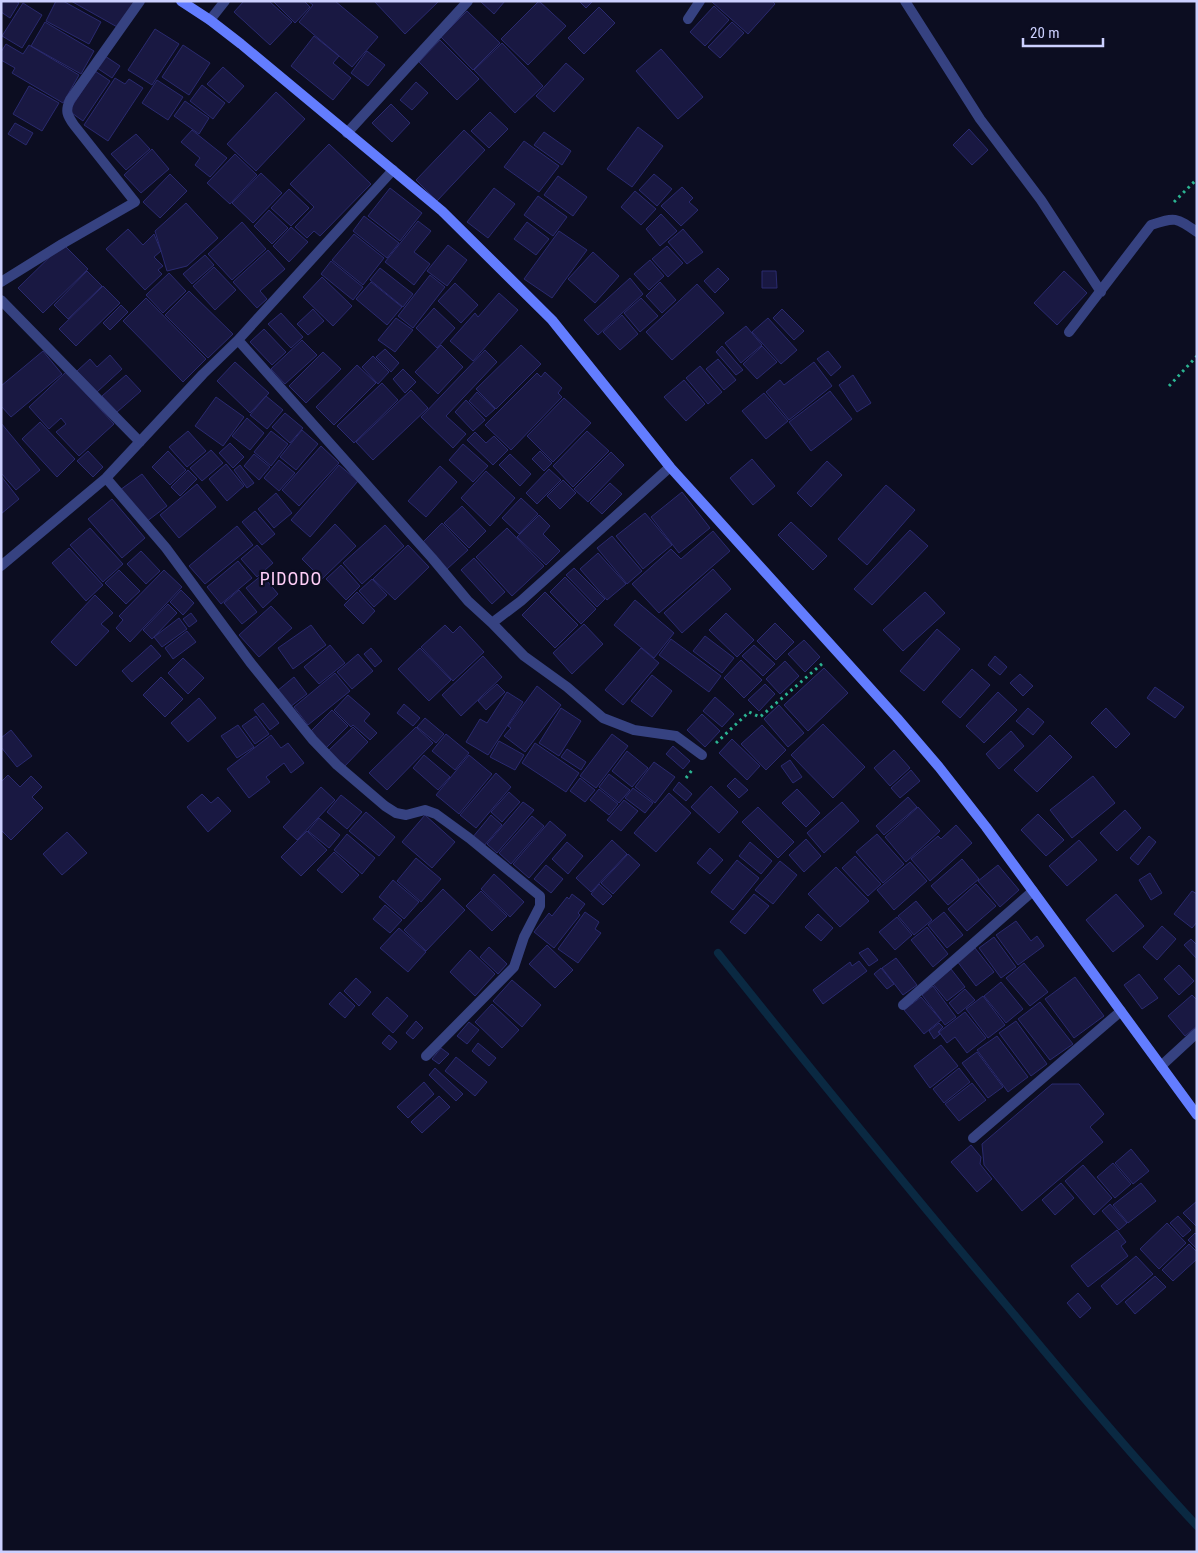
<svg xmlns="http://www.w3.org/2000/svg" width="1198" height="1553" font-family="'Roboto Condensed',sans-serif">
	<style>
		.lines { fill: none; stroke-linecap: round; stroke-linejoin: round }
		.stream { stroke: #0a2942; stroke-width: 8 }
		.building { fill: #191842; stroke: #2a2a6f }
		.path { stroke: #2bb492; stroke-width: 3; stroke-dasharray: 2.5 4; stroke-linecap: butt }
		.street { stroke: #364281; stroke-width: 10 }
		.secondary { stroke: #637dff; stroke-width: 10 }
		.labels { text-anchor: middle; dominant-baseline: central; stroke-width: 4.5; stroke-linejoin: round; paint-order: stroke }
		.quarter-label { font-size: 18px; letter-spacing: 1px; fill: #ffcef7; stroke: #0c0d21 }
	</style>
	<rect width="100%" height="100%" fill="#0c0d21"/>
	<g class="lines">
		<path class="stream" d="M718,953C813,1072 909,1190 1007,1306C1069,1381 1131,1455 1197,1526"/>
	</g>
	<path class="building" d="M1,1H16L19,3L10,18L1,12Z
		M56,1H63L101,22L89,44L46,21Z
		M71,1H135L119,28Z
		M244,1H269L292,22L270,45L234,12Z
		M273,1H304L310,7L295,23Z
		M308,1H335L378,37L352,67L299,22L313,5Z
		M374,1H439L405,34Z
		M480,1H505L494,14Z
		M539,1L566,26L528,65L501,39Z
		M579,1H593L586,8Z
		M713,1H772L775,4L748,34L712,2Z
		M23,3L42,15L22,48L2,36Z
		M714,6L729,20L705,46L690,32Z
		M599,7L615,23L584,54L568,38Z
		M467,11L500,43L473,70L441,37Z
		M45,22L94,51L81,74L31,46Z
		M732,22L744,33L720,58L708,47Z
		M155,29L179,44L152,85L128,70Z
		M314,36L339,56L333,63L351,78L333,100L291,66Z
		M440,40L479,79L457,100L419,62Z
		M502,43L543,86L515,113L474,70Z
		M6,44L23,54L29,45L79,75L63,103L12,73L15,68L1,60V52Z
		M183,45L210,63L189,95L162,77Z
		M661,49L703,97L678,119L636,71Z
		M367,51L385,65L368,86L351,73Z
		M105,56L120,66L112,78L97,68Z
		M566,63L584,79L554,112L536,96Z
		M223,67L244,86L229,103L207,84Z
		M95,71L110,81L83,121L69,111Z
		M115,78L125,84L129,79L143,88L108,141L84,125Z
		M157,80L183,97L168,120L142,103Z
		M416,82L428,93L412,110L400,100Z
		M202,85L225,103L213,119L190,101Z
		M29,86L59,103L42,131L13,114Z
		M276,92L305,119L256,171L227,144Z
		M185,101L209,118L199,134L174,116Z
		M391,104L410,123L392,142L372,123Z
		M490,112L508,129L489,148L471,131Z
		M15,123L33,133L26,145L8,134Z
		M638,127L663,146L632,187L607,169Z
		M969,129L988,150L972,165L953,145Z
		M192,130L227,158L210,177L195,165L200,158L181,142Z
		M464,130L485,150L437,201L416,180Z
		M544,132L571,151L562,165L534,145Z
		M136,134L150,149L126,170L111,154Z
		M524,141L559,166L539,192L504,167Z
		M329,144L371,184L320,236L314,231L307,238L295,227L314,207L290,184Z
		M152,149L169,169L141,193L124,175Z
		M235,154L257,175L230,204L207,183Z
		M261,173L282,193L253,223L232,203Z
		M170,174L187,191L160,218L143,202Z
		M654,174L672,189L657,206L639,190Z
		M558,176L587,197L573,216L544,195Z
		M682,187L693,198L689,202L698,210L681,226L661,206Z
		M390,188L422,213L400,241L368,216Z
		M494,188L515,204L488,238L467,222Z
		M289,189L309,208L291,226L271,208Z
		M635,191L656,209L641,225L621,207Z
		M538,196L567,217L553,236L524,215Z
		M186,203L218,238L187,266L167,271L155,231Z
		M269,210L288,228L272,244L254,226Z
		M661,214L677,231L660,246L646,229Z
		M364,216L399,243L387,258L353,231Z
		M418,221L431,231L414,252L430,264L414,285L385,262Z
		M242,222L266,249L232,280L208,254Z
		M527,222L549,239L536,255L514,239Z
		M291,227L308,242L289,262L273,246Z
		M128,229L143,245L154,234L161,251L154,257L163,266L158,270L162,274L145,290L106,249Z
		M683,229L703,252L687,264L668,242Z
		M559,231L587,250L552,298L524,279Z
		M354,234L384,258L363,285L332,260Z
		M63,244L88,269L43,313L18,288Z
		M448,245L467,260L447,286L427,271Z
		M667,246L683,263L668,277L652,259Z
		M268,250L285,269L260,291L267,299L257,308L233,282Z
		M593,252L619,276L595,303L568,279Z
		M205,255L214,265L192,284L183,274Z
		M650,260L664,276L649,290L634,274Z
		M331,261L363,287L353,300L321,274Z
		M214,267L236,290L215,310L193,286Z
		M380,268L413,294L403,307L370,280Z
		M718,268L729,279L715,293L704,281Z
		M87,271L102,286L68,319L54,305Z
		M762,271H776L777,288H762Z
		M1064,271L1087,293L1057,325L1034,303Z
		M169,273L186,291L163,313L146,295Z
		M430,275L445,287L413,328L398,316Z
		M322,277L352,306L333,326L303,297Z
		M630,278L643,294L598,335L584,320Z
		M371,282L402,307L387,325L356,299Z
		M660,282L676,300L662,313L646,296Z
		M455,283L478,305L461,323L438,301Z
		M697,284L724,313L672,360L646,332Z
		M103,286L120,303L76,346L59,329Z
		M189,291L233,334L208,358L165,315Z
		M499,293L518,310L473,361L450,341L475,313L478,317Z
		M146,298L206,359L183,382L123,321Z
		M641,298L658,316L640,332L624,313Z
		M121,305L128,312L110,330L103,323Z
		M434,308L455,328L437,348L416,328Z
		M313,309L324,321L308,335L297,324Z
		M782,309L804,331L794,340L773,318Z
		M281,313L303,337L291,348L268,324Z
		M622,315L638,334L620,350L603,332Z
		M396,318L413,330L395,352L378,340Z
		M768,318L797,350L781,364L752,332Z
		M746,326L762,345L741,363L725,343Z
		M264,329L286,352L272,365L250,342Z
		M302,340L317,355L285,384L271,369Z
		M441,345L463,367L438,394L415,372Z
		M521,345L541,364L496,409L476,389Z
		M722,346L743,370L736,375L716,352Z
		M762,346L777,362L757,379L743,364Z
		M385,349L399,363L391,372L376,357Z
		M485,350L497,362L446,416L466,434L453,448L421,417Z
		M43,351L62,374L11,417L1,406V386Z
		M828,351L841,367L831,376L817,359Z
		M323,352L341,369L306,403L289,386Z
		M110,355L122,369L97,392L77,371L90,359L97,367Z
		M373,356L389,372L378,384L362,367Z
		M718,359L736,380L724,390L706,369Z
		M235,362L269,393L250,413L217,381Z
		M814,362L832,386L789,420L766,392L780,380L784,385Z
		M357,365L376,383L334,425L316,407Z
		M700,366L722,392L708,404L686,378Z
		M403,369L416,382L405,393L393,379Z
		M66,372L114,424L79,456L56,432L66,424L61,418L49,429L29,407Z
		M545,372L562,388L558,393L562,397L511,450L485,425L537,373L541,377Z
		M126,375L141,391L117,412L102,396Z
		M853,375L871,403L857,412L839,385Z
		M684,380L705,404L686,421L664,397Z
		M382,383L398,400L354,443L337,426Z
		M411,390L428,408L373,460L356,442Z
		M830,391L852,419L811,451L789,422Z
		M477,392L495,409L486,417L469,401Z
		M764,393L788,421L766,439L742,411Z
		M266,396L283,410L267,429L250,415Z
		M216,397L244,417L223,446L195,426Z
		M564,398L591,423L553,462L527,436Z
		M466,400L485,420L473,431L455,412Z
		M285,413L303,428L290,443L272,427Z
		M247,418L264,433L250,450L232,436Z
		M40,422L75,459L57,477L22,439Z
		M1,423L40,470L16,490L1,473Z
		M302,430L318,444L296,470L280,457Z
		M188,431L206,451L187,467L169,447Z
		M271,431L288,444L271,466L254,452Z
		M587,431L609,451L573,487L553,466Z
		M475,432L486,443L494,436L508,450L493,465L467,440Z
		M230,443L244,457L233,468L219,453Z
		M463,444L488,466L473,482L449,460Z
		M321,446L339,463L299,506L282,490Z
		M211,450L223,463L202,481L190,468Z
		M88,451L103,467L93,477L77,461Z
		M168,451L186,470L170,485L152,467Z
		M540,451L552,463L544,471L532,459Z
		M611,452L624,465L588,502L574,489Z
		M254,454L270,467L259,480L244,466Z
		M510,454L531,474L520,486L499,465Z
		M752,459L775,486L753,505L730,478Z
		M279,460L295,473L279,491L264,478Z
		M827,461L842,475L811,507L797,493Z
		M226,464L244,486L227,501L209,479Z
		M240,465L254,483L247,488L234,470Z
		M339,465L358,481L310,537L291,520Z
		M440,466L457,482L426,517L408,501Z
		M549,469L561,480L537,504L526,493Z
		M188,470L197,479L180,496L171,487Z
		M486,471L515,498L490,526L461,498Z
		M142,474L167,506L146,522L120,490Z
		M1,476L19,499L1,514Z
		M563,480L576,493L560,509L547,496Z
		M610,483L622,494L602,514L590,503Z
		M197,484L216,507L179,538L160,515Z
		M886,485L915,510L867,565L838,539Z
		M682,492L710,528L679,553L651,517Z
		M276,493L292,513L274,528L258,509Z
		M521,498L538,514L519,534L502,518Z
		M112,499L145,538L122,558L88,519Z
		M462,506L486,531L469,548L444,523Z
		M255,511L275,534L262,545L242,522Z
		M645,513L672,545L643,569L616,536Z
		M539,515L550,526L543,534L560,551L546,565L517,537Z
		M791,522L827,556L813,570L778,535Z
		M442,523L468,550L447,569L422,543Z
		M335,524L356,546L322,579L302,559Z
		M385,525L404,546L362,584L343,563Z
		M237,526L253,545L205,584L189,566Z
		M90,528L123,564L103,582L70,545Z
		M507,528L544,566L512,596L476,557Z
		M910,530L928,546L872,605L854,589Z
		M713,531L730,551L659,613L632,584L671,549L681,559Z
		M612,536L642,571L627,584L597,548Z
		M257,545L273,563L257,577L241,559Z
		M408,545L429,567L395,600L373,579Z
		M69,548L103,585L86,601L52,563Z
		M141,551L160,571L146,584L127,564Z
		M598,553L626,584L607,600L580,569Z
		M474,558L505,592L492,604L461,570Z
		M238,561L252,578L221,604L207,587Z
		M341,565L360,586L346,600L326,579Z
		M574,568L605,599L597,607L566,575Z
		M713,569L731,589L682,633L664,613Z
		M119,570L140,591L126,604L105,583Z
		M164,570L182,587L130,642L116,628L123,620L119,616Z
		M262,575L278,594L263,608L246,588Z
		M565,577L596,609L581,624L550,592Z
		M372,579L387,595L374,607L359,591Z
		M181,590L194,603L183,615L170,602Z
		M239,590L257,612L242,624L224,603Z
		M357,592L375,611L363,624L344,605Z
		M545,592L578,625L555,648L522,615Z
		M925,592L945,613L903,651L883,630Z
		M95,595L113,613L101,624L109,631L76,666L51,642Z
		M635,600L674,633L654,658L614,625Z
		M168,604L177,613L152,639L143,630Z
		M271,606L292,628L259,657L239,635Z
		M191,613L197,621L189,627L183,619Z
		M726,613L754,640L737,657L709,630Z
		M179,618L187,629L162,647L154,637Z
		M775,623L794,642L776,660L757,641Z
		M584,624L603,644L572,674L553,653Z
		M311,625L326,645L293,669L278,648Z
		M445,625L453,633L460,626L484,652L453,681L421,647Z
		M937,629L960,649L924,691L900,671Z
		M187,631L196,642L173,659L165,648Z
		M705,636L734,658L722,673L693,651Z
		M671,639L721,676L709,692L659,655Z
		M804,640L820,657L805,672L788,654Z
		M151,645L161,656L132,682L122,671Z
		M330,645L345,663L319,684L304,667Z
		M754,645L775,664L763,676L742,656Z
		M371,648L382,661L375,667L364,654Z
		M420,648L451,680L429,701L398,669Z
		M641,648L659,663L623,705L605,690Z
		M358,654L373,671L352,689L337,672Z
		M483,656L502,677L461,716L442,695Z
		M995,656L1007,667L1000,675L988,665Z
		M183,658L204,678L188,694L168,673Z
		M741,660L762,680L744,698L724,678Z
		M785,661L799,676L780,694L766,679Z
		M824,668L848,693L808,731L784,705Z
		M972,669L990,685L960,718L942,702Z
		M335,673L350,691L308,725L294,707Z
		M1020,674L1033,686L1023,696L1010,683Z
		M652,675L672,691L652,717L631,701Z
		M161,677L183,699L165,717L143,695Z
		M294,677L307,694L290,707L277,691Z
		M497,684L505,692L486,710L478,701Z
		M765,684L775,694L759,711L748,700Z
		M537,686L561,705L525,752L504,736L511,728L508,726Z
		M1155,687L1184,707L1175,718L1147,698Z
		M507,692L523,702L488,755L466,742L480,719L487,723Z
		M998,692L1017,710L984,743L966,726Z
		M348,695L370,714L364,721L377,733L370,740L353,725L351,727L334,710Z
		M715,697L734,714L722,727L703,711Z
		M199,698L216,718L188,742L171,723Z
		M263,703L279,723L270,730L254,710Z
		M404,704L420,718L413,726L397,713Z
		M779,705L804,733L788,747L764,719Z
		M561,708L581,721L559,756L539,743Z
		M1028,708L1044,722L1033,735L1016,721Z
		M1106,708L1130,734L1116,748L1091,723Z
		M332,710L348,726L326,748L310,732Z
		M702,714L720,731L705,747L687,730Z
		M256,716L269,734L255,744L242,726Z
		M425,718L444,734L436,743L417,727Z
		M823,724L865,767L833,798L791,755Z
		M238,725L254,747L237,758L221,736Z
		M762,725L786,750L766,770L741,744Z
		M353,727L368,742L344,767L328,751Z
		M416,727L433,743L387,790L369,773Z
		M11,730L32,756L17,767L1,747V738Z
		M1011,731L1024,746L999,769L986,754Z
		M446,734L469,753L455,770L432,751Z
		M612,734L628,746L596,788L580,776Z
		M271,735L281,748L288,743L304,763L291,773L284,763L266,777L270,782L249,798L227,769Z
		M1050,735L1072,757L1037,792L1014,770Z
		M732,739L760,766L747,780L719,753Z
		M499,741L524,755L515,770L490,757Z
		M535,743L579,773L566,792L522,763Z
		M673,746L690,761L683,769L666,754Z
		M567,749L586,762L581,770L561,757Z
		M894,750L910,768L890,786L874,768Z
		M627,751L648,768L632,787L612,771Z
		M424,755L450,777L438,790L413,768Z
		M469,755L492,774L459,814L436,795Z
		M790,760L802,777L793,783L781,766Z
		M654,762L675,777L655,803L635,787Z
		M911,770L920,781L900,798L891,788Z
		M496,773L511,787L476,828L460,815Z
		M609,774L630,790L619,803L599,787Z
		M8,775L20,787L31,776L42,787L32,797L43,808L11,840L1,830V782Z
		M1093,776L1115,803L1072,838L1050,810Z
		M580,778L595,790L585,802L570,791Z
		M735,778L748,790L739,798L727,786Z
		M679,782L692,794L686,801L673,790Z
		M711,786L738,812L719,833L691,807Z
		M321,787L335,800L297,840L283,827Z
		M633,788L653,803L645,813L625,798Z
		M599,789L618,804L609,815L590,800Z
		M797,789L820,813L806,827L782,803Z
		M509,792L520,802L502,822L491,812Z
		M669,793L691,813L656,852L634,833Z
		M202,794L211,803L218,797L231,811L208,832L187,807Z
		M341,795L362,812L347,829L327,812Z
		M908,797L917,807L884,835L876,826Z
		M624,800L638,811L621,831L607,820Z
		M523,802L534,810L497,853L487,844Z
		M842,802L859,821L824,853L807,833Z
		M758,807L794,842L778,858L742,822Z
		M918,807L940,831L906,862L885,837Z
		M1125,810L1141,828L1117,851L1100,833Z
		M366,812L395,837L379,856L349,831Z
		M1038,814L1064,840L1046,856L1021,830Z
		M425,815L455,842L432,868L402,842Z
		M491,815L502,825L483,847L472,838Z
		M532,816L544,826L511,864L499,853Z
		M319,818L340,835L329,848L308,831Z
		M550,821L566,835L529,878L513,864Z
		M956,825L972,843L930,881L911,859L938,836L941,839Z
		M307,831L327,850L301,876L281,857Z
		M67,832L87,853L62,875L43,854Z
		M347,834L375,858L362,874L334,850Z
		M877,834L904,864L883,883L856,852Z
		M1149,836L1156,842L1138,865L1130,858Z
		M806,839L821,856L804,872L789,855Z
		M612,840L627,854L591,892L576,878Z
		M1079,840L1097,860L1067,886L1049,866Z
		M567,842L583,856L568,874L552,859Z
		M750,842L772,861L761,874L739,856Z
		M710,848L723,860L710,874L697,863Z
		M334,852L359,875L342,893L317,870Z
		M628,854L640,865L613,894L601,883Z
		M855,856L881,884L868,896L842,868Z
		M416,858L441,879L421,902L397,881Z
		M962,859L979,879L948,905L931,886Z
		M737,860L759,878L733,910L711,892Z
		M780,861L797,875L773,904L755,890Z
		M910,862L927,881L894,910L877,890Z
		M546,865L563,879L551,893L534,879Z
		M998,865L1019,890L1000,907L978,881Z
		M836,867L869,901L840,927L808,894Z
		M1150,873L1162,893L1151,900L1139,880Z
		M494,874L524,902L510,917L481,889Z
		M393,880L419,902L404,919L379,897Z
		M599,884L612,896L603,905L591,894Z
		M976,884L996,906L967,931L948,909Z
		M443,889L465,910L426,951L404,930Z
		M481,891L507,916L492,931L466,906Z
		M1192,891L1197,894V922L1192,928L1174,914Z
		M572,894L585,904L578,913L580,915L554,948L534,932L549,913L552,916L567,897L569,899Z
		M754,894L769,906L745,934L730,922Z
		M1116,894L1144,926L1113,952L1086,920Z
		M916,901L932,920L914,935L898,916Z
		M385,905L402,920L390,933L373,919Z
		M585,912L599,922L595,929L601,933L578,963L558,949Z
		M944,912L963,935L947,948L928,925Z
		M818,914L833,928L821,941L805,927Z
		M897,917L912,935L895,950L879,932Z
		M1016,921L1031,941L1037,936L1044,946L1018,965L996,935Z
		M1162,926L1176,939L1157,960L1143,947Z
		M927,927L948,954L933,967L911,940Z
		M399,928L426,952L408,972L380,948Z
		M994,937L1016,967L1001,978L979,948Z
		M1191,939L1197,945V959L1184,945Z
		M547,945L573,970L555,988L529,964Z
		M489,947L507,964L498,974L480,957Z
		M868,948L878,960L869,966L859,953Z
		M975,948L994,972L976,986L957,961Z
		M470,950L495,974L475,996L450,972Z
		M896,958L917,985L903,995L882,968Z
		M859,961L867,971L823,1004L813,990L850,962L852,966Z
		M1024,963L1048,992L1030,1006L1006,978Z
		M1179,965L1194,981L1179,995L1164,979Z
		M881,968L894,984L887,989L874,974Z
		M951,969L965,987L947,1001L933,984Z
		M1139,974L1158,998L1142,1009L1124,985Z
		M1075,977L1104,1016L1074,1038L1045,999Z
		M356,978L371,992L359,1006L344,991Z
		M512,980L541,1005L522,1027L493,1001Z
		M1001,982L1023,1009L1006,1023L984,996Z
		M933,986L956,1017L945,1025L922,995Z
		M965,989L975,1000L958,1014L949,1003Z
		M340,992L355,1006L345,1018L329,1004Z
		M1192,995L1197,1000V1026L1185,1036L1168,1016Z
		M983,996L1005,1025L988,1038L966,1009Z
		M387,997L408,1016L393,1033L372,1014Z
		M921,997L941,1020L924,1034L904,1010Z
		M1040,1002L1073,1044L1050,1060L1018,1019Z
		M492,1004L519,1030L502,1048L475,1022Z
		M965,1012L986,1038L967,1053L955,1037L947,1043L939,1032Z
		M416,1021L423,1028L413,1039L406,1033Z
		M1016,1021L1047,1064L1031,1076L999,1033Z
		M469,1022L479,1030L467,1044L457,1036Z
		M939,1023L943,1027L938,1032L940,1034L934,1039L929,1031Z
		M389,1035L397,1042L390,1050L382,1043Z
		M997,1036L1028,1077L1008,1092L977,1050Z
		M478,1043L496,1058L489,1066L472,1051Z
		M941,1045L958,1066L930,1088L914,1066Z
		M441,1048L449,1054L439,1064L432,1059Z
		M977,1052L1003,1087L988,1098L962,1063Z
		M456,1057L487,1082L475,1096L445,1071Z
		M435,1068L463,1094L456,1101L429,1075Z
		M959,1068L970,1082L944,1103L933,1089Z
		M424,1082L434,1094L408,1118L397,1107Z
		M972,1083L986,1100L959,1121L945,1104Z
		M1052,1084H1079L1104,1114L1090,1127L1103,1142L1022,1211L984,1165L982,1144Z
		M439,1096L450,1107L422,1133L411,1122Z
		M971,1145L981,1157L980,1164L992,1179L977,1192L951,1162Z
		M1131,1149L1149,1171L1133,1184L1115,1163Z
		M1113,1163L1131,1184L1115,1198L1097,1177Z
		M1083,1165L1112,1198L1094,1215L1065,1181Z
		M1061,1183L1074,1198L1055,1215L1042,1200Z
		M1141,1183L1156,1201L1128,1223L1113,1205Z
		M1197,1201V1227L1183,1213Z
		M1110,1204L1127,1223L1119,1230L1102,1211Z
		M1178,1216L1191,1230L1183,1237L1170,1223Z
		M1167,1223L1186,1243L1159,1269L1140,1249Z
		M1117,1230L1126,1242L1121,1246L1128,1256L1088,1287L1071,1266Z
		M1195,1233L1197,1235V1249L1188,1240Z
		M1189,1244L1197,1252V1259L1173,1281L1162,1270Z
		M1136,1256L1153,1274L1117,1305L1101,1286Z
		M1155,1276L1166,1287L1135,1314L1125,1302Z
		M1078,1293L1091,1308L1080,1318L1067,1303Z"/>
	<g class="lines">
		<path class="path" d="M1174,202L1197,179
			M1169,386L1197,356
			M716,743L749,712L760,717L823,663
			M686,778L692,770"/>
		<path class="street" d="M905,1L980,119L1041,200L1101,292
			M688,19L700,1
			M210,20L225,1
			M347,133L468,1
			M1,282L62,244L135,202L74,125C67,115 65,111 70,100L140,1
			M1,300L140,442
			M1069,332L1151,225C1175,217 1176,217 1197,232
			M238,340L432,558L468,601L492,623L524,656L567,687L603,718L634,730L676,736L702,755
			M106,478L166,548L250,662L313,740L337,765L385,806L396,813L406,815L425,810L436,814L469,838L540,896V906L524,937L514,967L426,1056
			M1,566L106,478L203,374L238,340L393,170
			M492,623L521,601L670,467
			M903,1005L1033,891
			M1161,1066L1197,1033
			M973,1138L1121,1011"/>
		<path class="secondary" d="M181,1L210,20L241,44L442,211L552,320L670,467L897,718L939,767L986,827L1197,1115"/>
	</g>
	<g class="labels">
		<g class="quarter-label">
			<text x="291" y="578">PIDODO</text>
		</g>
	</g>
	<rect width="1198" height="1553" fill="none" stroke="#ccd0ff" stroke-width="5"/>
	<path d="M1023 38v8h80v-8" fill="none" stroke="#ccd0ff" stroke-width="2.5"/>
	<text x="1030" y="38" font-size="15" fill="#ccd0ff" stroke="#0c0d21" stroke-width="4" paint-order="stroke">20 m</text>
</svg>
